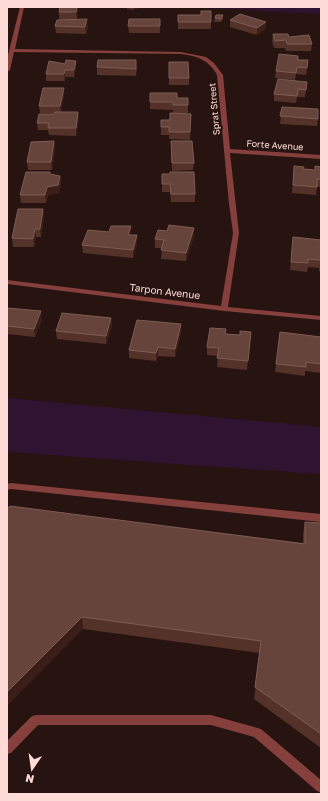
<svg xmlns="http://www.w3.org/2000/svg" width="328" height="801" font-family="'Golos Text',sans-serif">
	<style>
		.green { fill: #301331 }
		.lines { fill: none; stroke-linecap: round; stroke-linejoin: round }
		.service { fill: #853f3c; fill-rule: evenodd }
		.minor { fill: #853f3c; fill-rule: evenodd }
		.wall { fill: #543229 }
		.shaded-wall { fill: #3a1e17 }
		.building { fill: #66443c; stroke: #7e5c54 }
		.labels { text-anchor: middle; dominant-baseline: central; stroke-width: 4; stroke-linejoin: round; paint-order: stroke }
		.far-street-label { font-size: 9px; fill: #fedbd7; stroke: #271410 }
		.street-label { font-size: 10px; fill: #fedbd7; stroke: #271410 }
	</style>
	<rect width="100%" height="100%" fill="#271410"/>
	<path class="green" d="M191,7H321V14Z
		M7,398L321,427V474L7,452Z"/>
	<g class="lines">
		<path class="service" d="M11,483L321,514V522L11,489L7,490V484Z
			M36,715H211L261,729L321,780V793L317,791L254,737L211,725H38L11,753L7,754V741L32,716Z"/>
		<path class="minor" d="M20,7H24L15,49L181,52L206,57L214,63L223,75L230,149L321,155V159L230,153L239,233L228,307L321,316V320L224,311L7,284V280L221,306L233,233L229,204L217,75C209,60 197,56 181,54L14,52L10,70L7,72V59Z"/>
	</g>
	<path class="wall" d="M78,7L77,19H59V12Z
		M127,7H138V8L134,10L127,9Z
		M211,11V29H178V15H201Z
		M223,15V19L221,22H214L215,18Z
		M160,19V33H129L128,26Z
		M230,20L266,29L257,35L230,27Z
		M55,26H88L86,34L56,33Z
		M273,34L289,37L312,44L311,51H286L285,48H274L272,41Z
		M298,60H308L306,75L296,74L295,80L275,78L276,71Z
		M76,61V68L74,77H65V81H46V74L65,64Z
		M169,62L189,78V85H169Z
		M97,67L137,68L136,76L97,75Z
		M307,82L305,97H297L296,103L274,101V94Z
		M64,95L61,112H78L79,119L76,136L49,135L48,130H38L37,123L54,114L55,113H40L39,106Z
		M177,98H188V113H173V110L150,109V102Z
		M282,107L318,119L317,126L280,124Z
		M191,114L190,140L169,139V135H161V120H170Z
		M54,141L55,149L52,170H28L27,162Z
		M171,141L194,163L193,170L172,171Z
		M294,166L303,169L315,170V166L321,167V187H317L316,195L292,193Z
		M50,172V175L60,176L61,184L59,193L48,195L46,203H21L20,195Z
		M162,174L195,194V202H171L170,192H162Z
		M43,209L44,217L41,237H36L34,247H13L12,238Z
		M194,228V236L186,261L161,259L162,248H155V239L167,231Z
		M131,234V235H137V244L133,258L83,253L82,245Z
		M293,237L321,240V272L319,271V268L308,267L307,272L290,270Z
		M7,308L42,319L35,337L7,334Z
		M111,318L112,326L106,344L57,339L56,331Z
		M181,324V333L175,357L158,356L156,361L129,358V350Z
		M251,332L247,370L217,367L218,356L207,355V347L226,334L240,335Z
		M280,332L321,337V373L305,371V376L275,372Z
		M7,509L303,543V534L305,522L321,523V748L254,699L260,653L83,629Z"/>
	<path class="shaded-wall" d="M77,7H78L77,19L76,12Z
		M134,7H138V8L134,10Z
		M87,19L88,26L86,34L85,27Z
		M266,22V29L257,35V28Z
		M76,61V68L74,77V70Z
		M65,70V81L64,74Z
		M64,88V95L61,113L60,106Z
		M78,112L79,119L76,136V128Z
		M54,141L55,149L52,170L51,162Z
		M60,176L61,184L59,193L48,195L46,203L45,195L47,187Z
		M43,209L44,217L41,237L40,229Z
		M131,226V234L128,243V235Z
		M194,228V236L186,261V253Z
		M35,229L36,237L34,247L33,239Z
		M137,235V244L133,258V250Z
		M41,311L42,319L35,337L34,329Z
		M111,318L112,326L106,344V336Z
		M181,324V333L175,357V349Z
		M158,347V356L156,361V353Z
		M82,617L83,629L7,706V692Z"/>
	<path class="building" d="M60,7H77L76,12H59Z
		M201,11H211V22H178V15H201Z
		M240,14L266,22L257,28L230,20Z
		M216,15H223L221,19L215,18Z
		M87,19L85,27L55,26L57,20Z
		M129,19H160V26H128Z
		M273,34H288L289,37L309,35L312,44H287L286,40L275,41Z
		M279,54L298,56V60H308L307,68L297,67L296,73L276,71Z
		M66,60L76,61L74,70H65L64,74H46L49,61L65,64Z
		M98,60H136V69L97,67Z
		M169,62H188L189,78H169Z
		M278,79L307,82L306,90L298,89L297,96L274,94Z
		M43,88H64L60,106H39Z
		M150,93H177V98H188V105H173V102H150Z
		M282,107L318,109V119L280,116Z
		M55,112H78L76,128H48L49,123H37L39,114H54Z
		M170,113L191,114L190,132H169V127H161V120H170Z
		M54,141L51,162H27L31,142Z
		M171,141H192L194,163H172Z
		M294,166L304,167L303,169L315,170V166L321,167V179H317V187L293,185Z
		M26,172H50V174L60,176L58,185L47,187L45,195H20Z
		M170,172H194L195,194H171L170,184H162V174H170Z
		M18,209H43L40,229H35L33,239L12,238Z
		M169,225L194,228L186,253L161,250L164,240L155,239L158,230L167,231Z
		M111,226H131L128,235H137L133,250L82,245L88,230L109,232Z
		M293,237L321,240V263V260L308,259V263L291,262Z
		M7,308L41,311L34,329L7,326Z
		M62,313L111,318L106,336L56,331Z
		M137,320L181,324L175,349L158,347L156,353L129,350Z
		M210,328L226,329L225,334L240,335V331L251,332L248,361L217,358L219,348L207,347Z
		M280,332L321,337V364L306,362V367L276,364Z
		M10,506L305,544V522L321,523V734L255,687L261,641L82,617L7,692V509Z"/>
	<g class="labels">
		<g class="far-street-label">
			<text transform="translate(214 109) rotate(-95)">Sprat Street</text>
			<text transform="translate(275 145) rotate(4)">Forte Avenue</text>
		</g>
		<g class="street-label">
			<text transform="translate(165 291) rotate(7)">Tarpon Avenue</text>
		</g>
	</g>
	<rect width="328" height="801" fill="none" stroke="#fedbd7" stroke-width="16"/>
	<g transform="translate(32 769) rotate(193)" stroke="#271410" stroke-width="3" paint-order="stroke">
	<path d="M0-3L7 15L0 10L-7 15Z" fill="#fedbd7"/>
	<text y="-6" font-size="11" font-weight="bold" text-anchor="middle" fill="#fedbd7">N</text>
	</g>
</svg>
